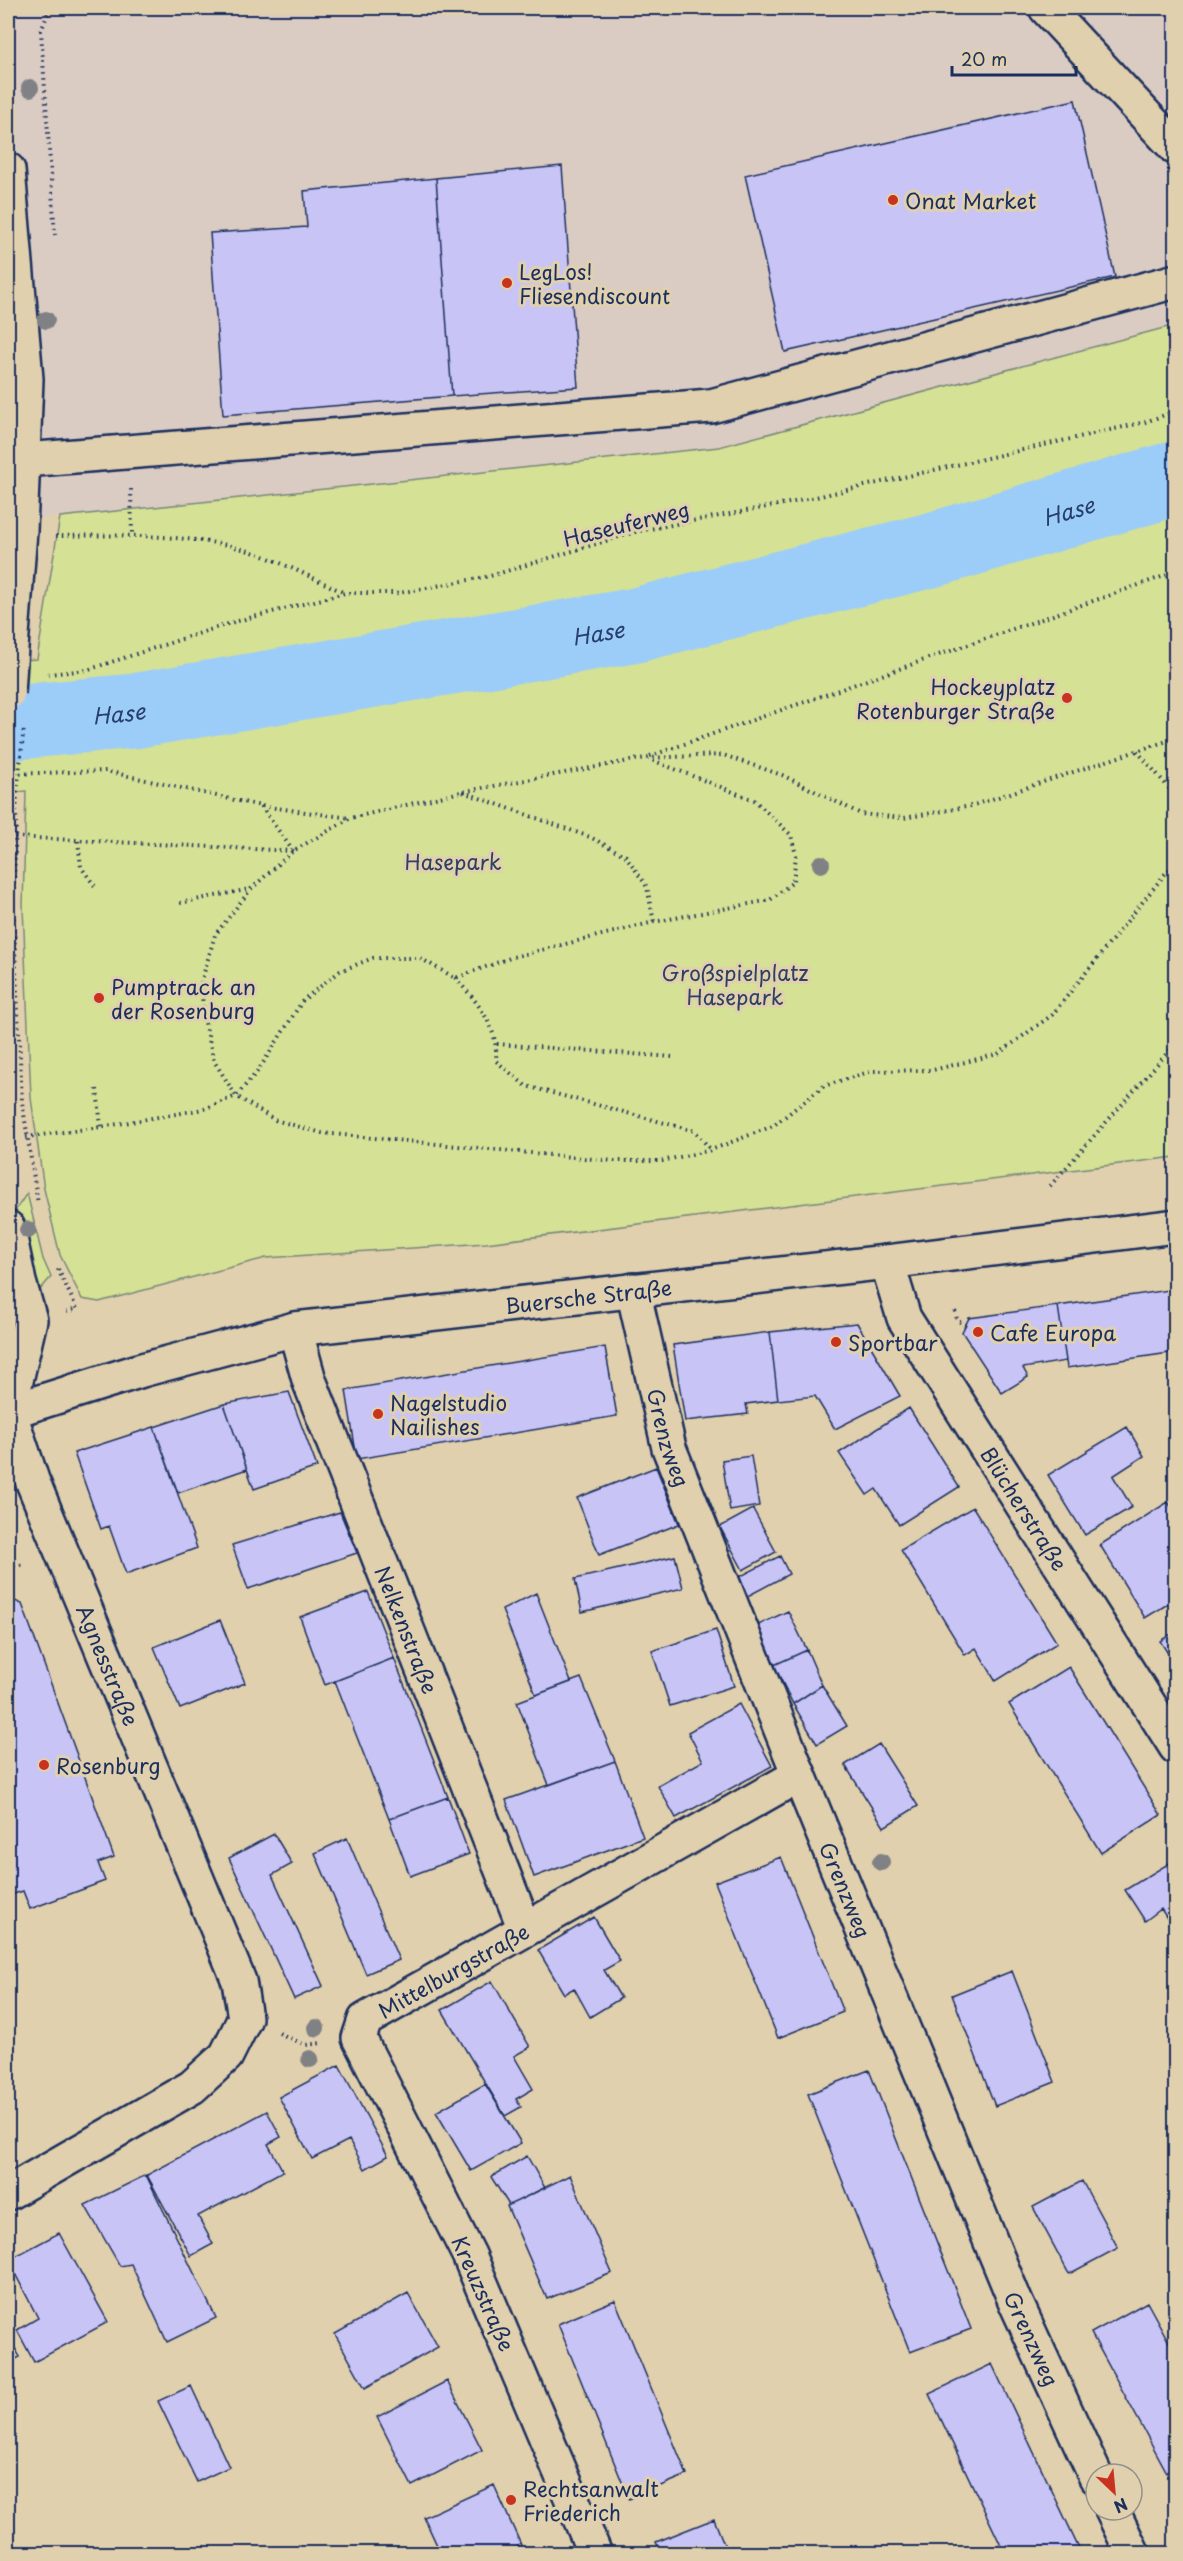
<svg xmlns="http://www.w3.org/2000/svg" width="1183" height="2561" font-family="'Playpen Sans',sans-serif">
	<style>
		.built { fill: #daccc3 }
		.green { fill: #d5e194; stroke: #788879; stroke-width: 1.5 }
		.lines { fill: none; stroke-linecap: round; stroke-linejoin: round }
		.river { stroke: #9ccdf8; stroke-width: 75 }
		.building { fill: #c8c4f6; stroke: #1b2f5e; stroke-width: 1.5 }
		.minor-casing { stroke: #1b2f5e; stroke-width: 38 }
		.major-casing { stroke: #1b2f5e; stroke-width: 38 }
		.path { stroke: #1b2f5e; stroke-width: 4; stroke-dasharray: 1.5 4.5; stroke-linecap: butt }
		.minor { stroke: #e1d0ad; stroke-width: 33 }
		.major { stroke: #e1d0ad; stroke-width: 33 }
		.minor-bridge-casing { stroke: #1b2f5e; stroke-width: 38; stroke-linecap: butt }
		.path-bridge { stroke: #1b2f5e; stroke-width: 4; stroke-dasharray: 1.5 4.5; stroke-linecap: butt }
		.minor-bridge { stroke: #e1d0ad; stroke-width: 33 }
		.tree { fill: #7f8184 }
		.poi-dot { fill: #c8321e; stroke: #e1d0ad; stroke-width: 2 }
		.labels { text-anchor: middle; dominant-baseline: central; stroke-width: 6; stroke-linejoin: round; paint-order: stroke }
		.poi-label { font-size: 21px; fill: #1b2f5e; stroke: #e1d0ad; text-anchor: start }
		.street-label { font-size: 21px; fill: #1b2f5e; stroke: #e1d0ad }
		.park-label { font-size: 21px; fill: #2e4163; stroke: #e1d0ad }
		.water-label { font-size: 22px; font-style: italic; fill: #283f6d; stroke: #e1d0ad }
	</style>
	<rect width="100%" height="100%" fill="#e1d0ad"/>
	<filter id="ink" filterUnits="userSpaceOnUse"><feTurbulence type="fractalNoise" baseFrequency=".0167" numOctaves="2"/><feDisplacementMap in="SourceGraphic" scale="12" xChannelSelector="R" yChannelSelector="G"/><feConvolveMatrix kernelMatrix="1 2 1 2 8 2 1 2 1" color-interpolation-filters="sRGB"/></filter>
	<g filter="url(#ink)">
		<path class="built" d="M8,8H1175V325L719,447L8,522Z"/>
		<path class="green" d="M1175,325V1157L486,1243L266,1258L99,1302L82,1299L60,1255L44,1189L31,1098L23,907L26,791L8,793V661L37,659L60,517L719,447Z
			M27,1193L43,1259L51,1277L39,1291L29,1263L15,1211Z"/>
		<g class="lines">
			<path class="river" id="s1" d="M8,723L133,711L632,626L935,549L1176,478"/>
		</g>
		<path class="building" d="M1075,100L1115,277L785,352L745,175Z
			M562,166L578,387L452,396L436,178Z
			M436,178L452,396L223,415L210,233L307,227L304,191Z
			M1176,1289V1352L1067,1368L1058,1306Z
			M1058,1306L1066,1361L1023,1368L1028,1377L1002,1393L962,1332L969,1318Z
			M857,1323L900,1396L835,1429L815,1396L778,1400L770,1332Z
			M770,1332L778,1400L746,1404L748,1414L685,1421L673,1345Z
			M605,1347L617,1416L357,1459L346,1390Z
			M289,1392L317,1467L254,1489L224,1404Z
			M224,1404L247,1469L178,1493L154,1427Z
			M909,1408L959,1487L899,1525L876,1489L867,1495L839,1453Z
			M154,1427L197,1548L126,1574L109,1526L101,1529L74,1453Z
			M1127,1427L1144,1456L1113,1476L1132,1507L1085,1535L1048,1475Z
			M751,1456L759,1506L730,1511L722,1460Z
			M656,1467L679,1524L599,1555L577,1498Z
			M1168,1502L1176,1514V1599L1145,1618L1100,1545Z
			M973,1507L1057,1643L996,1681L976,1648L965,1655L901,1550Z
			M753,1509L776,1552L743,1570L720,1527Z
			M340,1512L357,1553L248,1589L232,1545Z
			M675,1556L683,1588L582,1612L575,1579Z
			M780,1556L789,1574L744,1598L735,1579Z
			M368,1592L394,1658L325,1685L300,1617Z
			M536,1593L571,1682L536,1695L502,1610Z
			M8,1598L22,1604L114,1857L98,1863L105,1881L30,1909L23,1891L8,1896Z
			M788,1611L807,1650L774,1665L756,1626Z
			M220,1620L245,1683L180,1709L154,1647Z
			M716,1630L734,1686L670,1706L652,1651Z
			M1176,1631V1666L1160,1641Z
			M807,1650L822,1685L793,1704L774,1665Z
			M394,1658L448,1797L389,1819L335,1681Z
			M1069,1667L1161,1815L1101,1853L1009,1704Z
			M581,1678L615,1761L549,1785L517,1702Z
			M822,1685L847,1726L817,1744L793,1704Z
			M739,1704L772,1766L676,1818L658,1786L703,1761L688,1732Z
			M879,1744L918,1806L884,1827L845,1765Z
			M615,1761L643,1837L534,1877L506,1800Z
			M448,1797L469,1854L410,1876L389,1819Z
			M274,1834L292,1864L272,1875L323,1986L294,1999L229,1858Z
			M347,1838L399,1960L366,1974L315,1853Z
			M781,1857L843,2012L778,2038L715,1882Z
			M1176,1859V1932L1161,1909L1145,1921L1125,1890Z
			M594,1917L620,1961L604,1970L621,1998L590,2017L574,1988L564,1994L538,1950Z
			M1012,1971L1055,2082L995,2106L952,1995Z
			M492,1981L530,2047L514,2056L533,2089L516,2099L521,2107L505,2116L442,2010Z
			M339,2065L388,2156L365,2169L349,2140L312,2159L279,2097Z
			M869,2070L971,2329L910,2352L808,2094Z
			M485,2084L521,2143L471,2171L436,2112Z
			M267,2111L281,2137L268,2144L283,2171L198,2216L213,2244L191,2256L147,2175Z
			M527,2156L545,2188L509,2205L491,2177Z
			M146,2175L216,2318L167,2342L131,2264L120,2266L85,2205Z
			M570,2175L612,2273L547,2299L507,2206Z
			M1082,2181L1118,2248L1069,2274L1033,2207Z
			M59,2233L108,2322L34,2362L17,2330L38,2318L8,2260Z
			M408,2293L438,2347L365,2388L335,2334Z
			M615,2300L687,2475L629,2499L558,2324Z
			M1147,2302L1176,2355V2489L1091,2333Z
			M8,2336L20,2357L8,2363Z
			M992,2364L1082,2554H1005L929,2394Z
			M447,2381L482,2450L412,2486L377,2417Z
			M191,2386L229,2467L197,2482L158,2401Z
			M494,2485L521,2545L503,2554H441L424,2517Z
			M714,2519L728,2554H661L656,2542Z"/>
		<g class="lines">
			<g class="minor-casing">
				<g id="minor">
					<path d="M1046,8L1176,148"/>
					<path d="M8,170L26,379L20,531L10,661"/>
					<path d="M24,460L711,406L1176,281"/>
					<path d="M8,1228L19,1282L30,1320L9,1411"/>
					<path id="s2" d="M887,1262L904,1318L1176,1747"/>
					<path id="s3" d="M633,1290L669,1448L799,1775L1016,2303L1096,2477"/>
					<path id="s4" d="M295,1329L309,1380L525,1929"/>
					<path id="s5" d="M8,1408L32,1480L239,1981L245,2018L226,2056L192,2087L8,2193"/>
					<path d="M1112,2510L1133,2554"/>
					<path id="s6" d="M595,2554L469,2255L359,2038L365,2020L799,1775"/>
				</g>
			</g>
			<g class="major-casing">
				<g id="major">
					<path id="s7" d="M8,1412L142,1370L295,1329L887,1262L1176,1226"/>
				</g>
			</g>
			<path class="path" d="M50,8L41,31L55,235
				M131,489L132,535
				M56,536C118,535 203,533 261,555C289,566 317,580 345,593
				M48,674L87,670L234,622L345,593H399L490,576L639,531L794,502L1145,422L1176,411
				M1176,738L971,806L904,818L861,814L782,775L723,755L645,758L461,792L351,818L293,851L251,889L215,935L201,983L204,1018L214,1061L236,1096L275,1120L322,1133L614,1161H662L711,1150L773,1126L824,1086L872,1071L933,1070L998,1054L1052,1015L1165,874L1176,863
				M1137,751L1176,796
				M650,756L1176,572
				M8,774L106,771L261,806L350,818
				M17,792L13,905L22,1101L38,1204
				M463,792L590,837L626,856L647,887L654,922
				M261,806L293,851
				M15,837L293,851
				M78,841L81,867L97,889
				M180,903L250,889
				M455,978C477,1001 499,1027 496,1061L526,1086L695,1131L711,1150
				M497,1044L673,1057
				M97,1089L101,1127
				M26,1137L101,1127L204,1109L236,1096L258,1071L303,1000L340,971L373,958H420L455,978L513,957L654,922L770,900L793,882L796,855L791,835L754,800L649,759
				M1050,1186L1176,1043
				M58,1269L77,1309L67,1312
				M955,1311L957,1320L965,1325
				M8,1567L25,1564
				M279,2033L305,2045L323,2043"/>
			<use href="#minor" class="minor"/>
			<use href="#major" class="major"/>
			<g class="minor-bridge-casing">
				<path id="minor-bridge" d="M8,693L10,661"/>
			</g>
			<path class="path-bridge" d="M17,792L24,727"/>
			<use href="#minor-bridge" class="minor-bridge"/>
		</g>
		<g class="tree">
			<circle cx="30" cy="88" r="9"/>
			<circle cx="46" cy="320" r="9"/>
			<circle cx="821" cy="864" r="9"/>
			<circle cx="28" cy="1230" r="9"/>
			<circle cx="881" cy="1862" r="9"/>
			<circle cx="316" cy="2028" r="9"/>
			<circle cx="310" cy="2059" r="9"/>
		</g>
	</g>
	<g class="poi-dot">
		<circle cx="893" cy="200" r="6"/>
		<circle cx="507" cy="283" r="6"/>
		<circle cx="1067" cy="698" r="6"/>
		<circle cx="99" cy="998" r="6"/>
		<circle cx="978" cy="1332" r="6"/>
		<circle cx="836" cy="1342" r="6"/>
		<circle cx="378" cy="1414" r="6"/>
		<circle cx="44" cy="1765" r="6"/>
		<circle cx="511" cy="2500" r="6"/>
	</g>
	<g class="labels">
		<g class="poi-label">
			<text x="905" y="200">Onat Market</text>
			<text x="519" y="271">LegLos!<tspan x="519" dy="24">Fliesendiscount</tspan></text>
			<text x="1055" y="686" text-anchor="end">Hockeyplatz<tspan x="1055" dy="24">Rotenburger Straße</tspan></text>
			<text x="111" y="986">Pumptrack an<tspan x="111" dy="24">der Rosenburg</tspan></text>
			<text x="990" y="1332">Cafe Europa</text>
			<text x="848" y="1342">Sportbar</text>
			<text x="390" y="1402">Nagelstudio<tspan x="390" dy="24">Nailishes</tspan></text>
			<text x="56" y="1765">Rosenburg</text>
			<text x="523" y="2488">Rechtsanwalt<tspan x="523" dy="24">Friederich</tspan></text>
		</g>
		<g class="street-label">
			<text transform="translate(626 523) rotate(-14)">Haseuferweg</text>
			<text stroke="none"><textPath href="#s7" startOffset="594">Buersche Straße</textPath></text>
			<text stroke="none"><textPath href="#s3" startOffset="152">Grenzweg</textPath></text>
			<text stroke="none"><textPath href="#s2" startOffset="284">Blücherstraße</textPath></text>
			<text stroke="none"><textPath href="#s4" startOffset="321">Nelkenstraße</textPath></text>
			<text stroke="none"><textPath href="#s5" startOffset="276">Agnesstraße</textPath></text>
			<text stroke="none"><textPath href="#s3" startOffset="638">Grenzweg</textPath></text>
			<text stroke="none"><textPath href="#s6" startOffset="688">Mittelburgstraße</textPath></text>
			<text transform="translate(484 2293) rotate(66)">Kreuzstraße</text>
			<text stroke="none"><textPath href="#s3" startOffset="1124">Grenzweg</textPath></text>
		</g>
		<g class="park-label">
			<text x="453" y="861">Hasepark</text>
			<text x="735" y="972">Großspielplatz<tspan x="735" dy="24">Hasepark</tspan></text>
		</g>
		<g class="water-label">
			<text stroke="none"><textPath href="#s1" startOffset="1083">Hase</textPath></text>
			<text stroke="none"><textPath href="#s1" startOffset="597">Hase</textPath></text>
			<text stroke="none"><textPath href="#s1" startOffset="111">Hase</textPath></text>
		</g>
	</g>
	<rect width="1183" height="2561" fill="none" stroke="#e1d0ad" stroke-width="30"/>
	<rect x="15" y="15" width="1153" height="2531" fill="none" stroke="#1b2f5e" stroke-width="2" filter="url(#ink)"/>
	<g transform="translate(1114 2492) rotate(154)"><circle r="28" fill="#e1d0ad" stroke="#92908d" stroke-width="1.5"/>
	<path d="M0-4.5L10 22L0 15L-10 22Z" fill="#c8321e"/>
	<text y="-9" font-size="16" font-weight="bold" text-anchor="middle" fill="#1b2f5e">N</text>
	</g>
	<path d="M952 66v9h124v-9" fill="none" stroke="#1b2f5e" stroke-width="3"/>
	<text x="961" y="66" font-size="18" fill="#1b2f5e" stroke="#e1d0ad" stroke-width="4.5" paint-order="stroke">20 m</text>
</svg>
